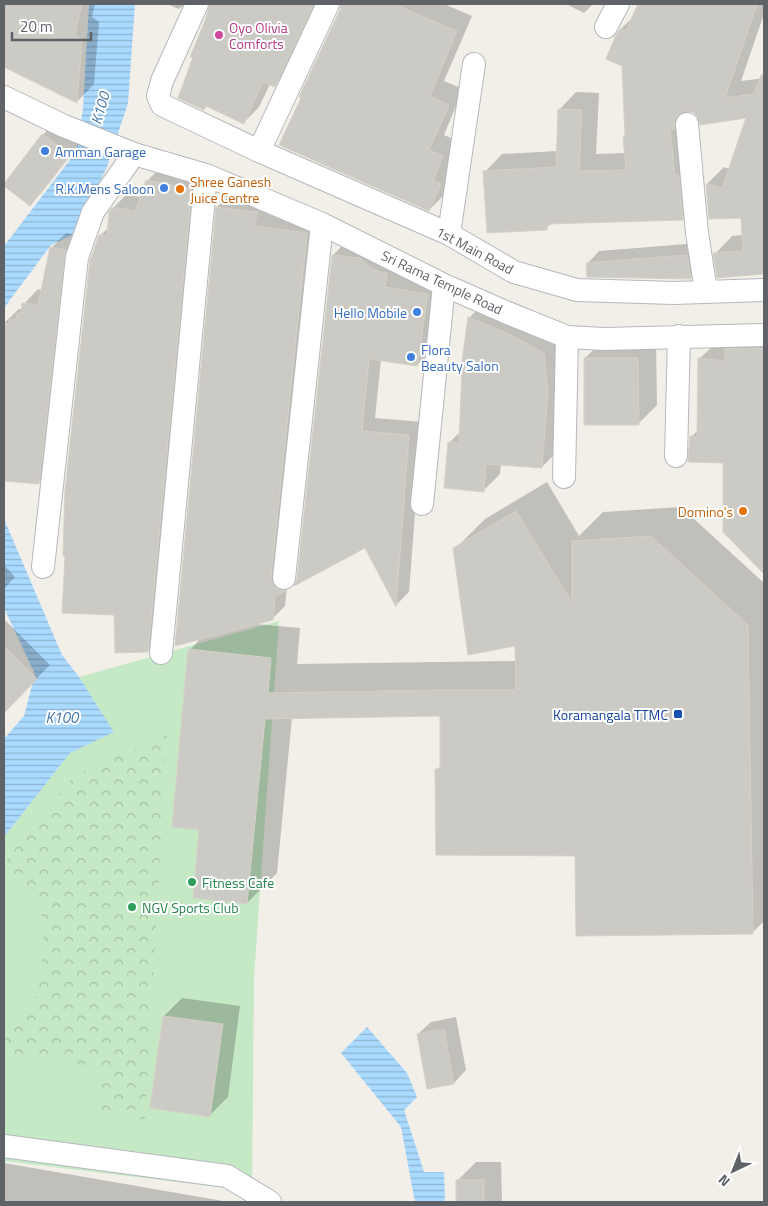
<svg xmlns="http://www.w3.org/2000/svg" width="768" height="1206" font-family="'Titillium Web',sans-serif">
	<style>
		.grass { fill: #c5e8c5 }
		.park { fill: url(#park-crowns) }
		.water { fill: url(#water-rules) }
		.shadow { fill: #0003 }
		.building { fill: #cccac5; stroke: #d6d1c6 }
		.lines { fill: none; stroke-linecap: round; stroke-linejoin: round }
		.street-casing { stroke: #b5b8bc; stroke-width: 24 }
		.street { stroke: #fff; stroke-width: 22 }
		.hotel-dot { fill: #d1479c; stroke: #fff; stroke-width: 2 }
		.shop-dot { fill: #3f7fe0; stroke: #fff; stroke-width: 2 }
		.food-dot { fill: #e8710a; stroke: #fff; stroke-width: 2 }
		.transit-dot { fill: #1a4fb4; stroke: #fff; stroke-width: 2 }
		.leisure-dot { fill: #2e9e5b; stroke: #fff; stroke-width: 2 }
		.labels { text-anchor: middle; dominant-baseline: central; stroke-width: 4; stroke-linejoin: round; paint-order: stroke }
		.hotel-label { font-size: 14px; fill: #b23c85; stroke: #fff; text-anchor: start }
		.shop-label { font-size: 14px; fill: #366cbe; stroke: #fff; text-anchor: start }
		.food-label { font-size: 14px; fill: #c56008; stroke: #fff; text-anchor: start }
		.street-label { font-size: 14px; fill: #5f6368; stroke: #fff }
		.transit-label { font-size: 14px; fill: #164399; stroke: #fff; text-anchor: end }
		.leisure-label { font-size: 14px; fill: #27864d; stroke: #fff; text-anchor: start }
		.water-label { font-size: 15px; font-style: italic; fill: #4174aa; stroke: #fff }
	</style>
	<defs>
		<pattern id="park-crowns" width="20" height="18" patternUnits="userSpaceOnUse" patternTransform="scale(1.25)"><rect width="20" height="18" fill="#c5e8c5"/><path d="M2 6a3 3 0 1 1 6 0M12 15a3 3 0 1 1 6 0" fill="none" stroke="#a3c0a4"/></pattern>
		<pattern id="water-rules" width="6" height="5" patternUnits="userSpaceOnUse" patternTransform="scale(1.25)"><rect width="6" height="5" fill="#aadaff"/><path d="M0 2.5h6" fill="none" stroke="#8eb4d2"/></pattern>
	</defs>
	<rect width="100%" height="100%" fill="#f1efe8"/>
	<path class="grass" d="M279,621L254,977L252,1191L4,1161V837L70,753L113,732L79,677Z"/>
	<path class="park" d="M167,735L145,1120L99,1113L104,1068L4,1052V1027L19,1017L38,992L44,942L41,909L4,874V863L74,776Z"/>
	<path class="water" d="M89,4H135L128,103L107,167L74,234L51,245L4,308V246L76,152L83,109Z
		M4,519L62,655L79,677L114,732L70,753L4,837V739L24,716L35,674L4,608Z
		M367,1027L407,1073L417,1097L404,1110L424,1172H444L445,1202H415L401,1127L341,1053Z"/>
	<path class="shadow" d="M4,4H95L92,17L99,22L94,84L77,102L4,66Z
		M167,4H185L179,9Z
		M211,4H321L290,70L274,85L270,84L259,107L243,123L208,105L204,109Z
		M342,4H444L472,16L444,81L463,89L444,135L458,141L445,194L429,210L341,10Z
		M566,4H593L584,13Z
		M640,4H764V14L741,81L764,78V273L718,277L715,254L732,236L743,235L742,216L710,217L707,184L724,167L730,169L748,116L698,115L691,111L687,114L699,201L682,218L552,223L546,228L485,172L502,154L558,151L559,110L576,92L599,93L596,154L626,153L624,138L626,135L624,66L607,58L621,29L634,16Z
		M55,122L81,142L42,192L30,205L43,135Z
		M160,168L204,176L160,638L147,651L100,236L109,227L113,208L126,195L141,197L147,181Z
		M230,195L269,200L267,214L318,221L288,576L297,578L287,588L285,606L272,619L256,624L300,628L297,664L517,661L516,644L455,549L485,519L547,482L579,536L603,512L681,507L764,583V921L753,932L576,855L436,770L442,765L441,715L292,717L277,873L247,903L201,829L190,650L201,638L176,645L217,207Z
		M66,233L79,236L53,468L38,482L4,480V323L19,309H21L24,304L38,289L42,290L52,247Z
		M346,242L441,281L430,352L417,365L381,359L375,418L422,422L409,592L396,605L366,546L333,255Z
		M699,243L703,266L690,278L587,264L599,251Z
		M485,302L560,337L558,451L542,467L501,464L500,474L484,490L449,443L461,431L469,318Z
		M764,335V572L724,531V462L691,437L699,429L700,358L714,345Z
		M604,340H656L657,405L638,424L585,358Z
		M4,565L15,577L4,589Z
		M4,619L50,665L4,711Z
		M182,998L240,1006L228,1097L210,1115L164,1016Z
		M456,1017L466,1070L454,1083L418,1034L431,1022Z
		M476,1162H501L502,1202H458L457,1181Z
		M4,1163L229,1202H4Z"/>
	<path class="building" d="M8,4H82L75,35L82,40L77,103L4,67V13Z
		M210,4H314L275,87L263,82L244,124L206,106L204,110L178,98L193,57H190L205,21Z
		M341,4H393L457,31L430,96L449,105L429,150L443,156L433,181L441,184L429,211L279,145L301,98L299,97L340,10Z
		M638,4H757L725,98L754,94L761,75H764V274L717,278L713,253L743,251L741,218L709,219L706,184L722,188L746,118L700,125L697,116L693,112L686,111L680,113L675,118L674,129L670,130L675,175L679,176L683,220L547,224V230L487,233L483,171L556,167L558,109L582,110L579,171L626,170L623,137H625L622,66L606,59L616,35L620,29L626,31Z
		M42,134L70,155L30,206L4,186V184Z
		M146,180L192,189L148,652L115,653L114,615L62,613L65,556H63L65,490L90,260L99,235L107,236L109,212L112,208L125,209L135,212Z
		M216,207L257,212L255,226L307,233L271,577L272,583L276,588L286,591L275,596L273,620L175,646Z
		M50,247L66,250L39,484L4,481V323L9,324V319L16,320L17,313L21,314L22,303L38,305Z
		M332,255L360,258L372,269L387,274L385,287L428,294L417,366L369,359L362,431L409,435L396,607L365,548L294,586L297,579Z
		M687,255L691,279L587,277L586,263Z
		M468,317L509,334L544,353L548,393L542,468L486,464L484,492L444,488L448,442L459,443L462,369H461Z
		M764,348V574L723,532V463L688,462L690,436L697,437L698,358L725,361V349Z
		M584,358H638L639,425H584Z
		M516,511L572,603V541L651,536L748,625L753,934L576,936L575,856L436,855L435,769H440V716L265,719L247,904L193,898L199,830L172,827L188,649L271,658L268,693L440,690H516L515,646L468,655L453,548Z
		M4,646L37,679L4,713Z
		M163,1016L223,1024L210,1117L150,1108Z
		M444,1029L454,1084L427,1089L417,1034Z
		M456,1180H484V1202H456Z"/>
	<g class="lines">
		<g class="street-casing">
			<path id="street" d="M197,4L162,81L158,96L162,105L259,151L449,234L514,272L577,290L674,293L764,290
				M606,27L618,4
				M4,97L64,126L134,154L206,175L322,224L444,285L503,311L567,337L604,339L764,335
				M687,124L697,233L706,291
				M259,151L328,4
				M449,234L474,64
				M676,456L679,336
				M564,477L567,337
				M422,504L444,285
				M43,567L77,257L93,212L134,154
				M284,578L322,224
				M161,653L206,175
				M4,1146L227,1176L270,1202"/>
		</g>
		<use href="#street" class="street"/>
	</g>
	<circle class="hotel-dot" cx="219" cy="35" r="5"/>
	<g class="shop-dot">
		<circle cx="45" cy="151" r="5"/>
		<circle cx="164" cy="188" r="5"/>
		<circle cx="417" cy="312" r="5"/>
		<circle cx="411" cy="357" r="5"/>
	</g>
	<g class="food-dot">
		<circle cx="180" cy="189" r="5"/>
		<circle cx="743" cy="511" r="5"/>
	</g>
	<rect class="transit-dot" x="673" y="709" width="10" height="10" rx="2.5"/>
	<g class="leisure-dot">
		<circle cx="192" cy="882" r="5"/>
		<circle cx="132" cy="907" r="5"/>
	</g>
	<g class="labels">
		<g class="hotel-label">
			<text x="229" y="27">Oyo Olivia<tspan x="229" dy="16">Comforts</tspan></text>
		</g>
		<g class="shop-label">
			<text x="55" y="151">Amman Garage</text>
			<text x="154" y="188" text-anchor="end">R.K.Mens Saloon</text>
			<text x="407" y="312" text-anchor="end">Hello Mobile</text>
			<text x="421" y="349">Flora<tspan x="421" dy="16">Beauty Salon</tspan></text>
		</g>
		<g class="food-label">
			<text x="190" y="181">Shree Ganesh<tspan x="190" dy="16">Juice Centre</tspan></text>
			<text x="733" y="511" text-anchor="end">Domino's</text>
		</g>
		<g class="street-label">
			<text transform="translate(475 250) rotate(28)">1st Main Road</text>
			<text transform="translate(442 282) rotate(25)">Sri Rama Temple Road</text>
		</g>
		<g class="transit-label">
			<text x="668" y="714">Koramangala TTMC</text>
		</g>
		<g class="leisure-label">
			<text x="202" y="882">Fitness Cafe</text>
			<text x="142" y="907">NGV Sports Club</text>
		</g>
		<g class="water-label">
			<text transform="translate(100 108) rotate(-74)">K100</text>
			<text x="62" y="717">K100</text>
		</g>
	</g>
	<rect width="768" height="1206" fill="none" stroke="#5f6368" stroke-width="10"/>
	<g transform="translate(733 1171) rotate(223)" stroke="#ffffff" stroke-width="4" paint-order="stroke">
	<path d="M0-4L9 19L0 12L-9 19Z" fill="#5f6368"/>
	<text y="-8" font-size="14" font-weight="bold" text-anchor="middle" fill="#5f6368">N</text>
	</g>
	<path d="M12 32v8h79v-8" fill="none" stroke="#5f6368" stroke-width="2.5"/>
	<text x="20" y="32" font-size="15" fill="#5f6368" stroke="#ffffff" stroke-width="4" paint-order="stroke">20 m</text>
</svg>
